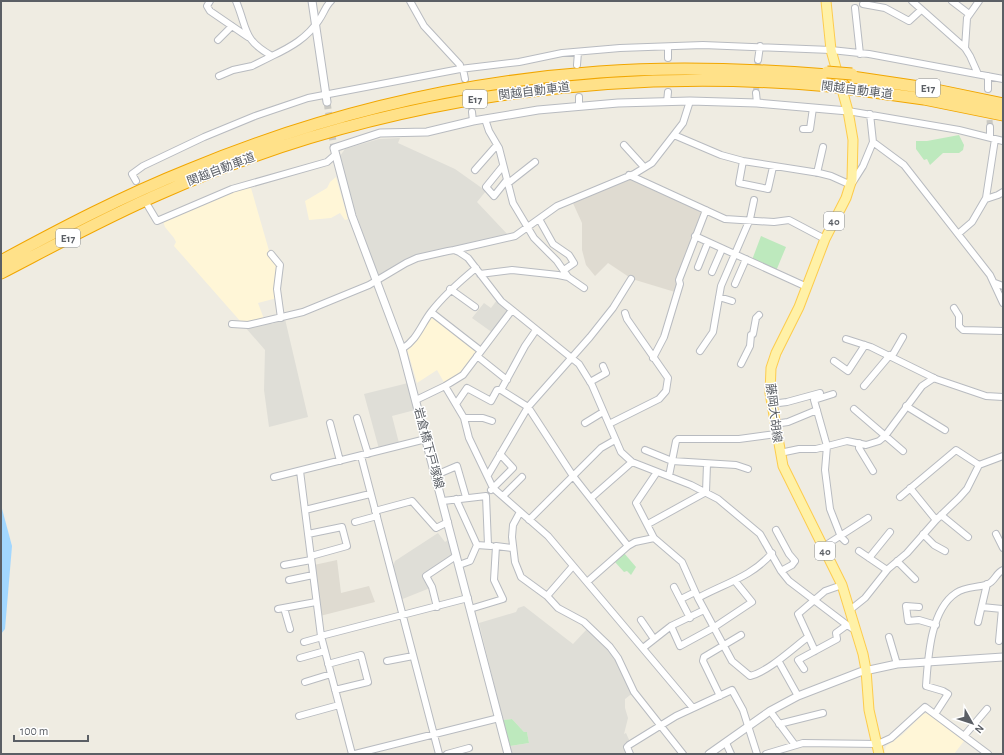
<svg xmlns="http://www.w3.org/2000/svg" width="1004" height="755" font-family="'Alegreya Sans','Noto Sans JP',sans-serif">
	<style>
		.commercial { fill: #fff6d7 }
		.industrial { fill: #dfded7 }
		.education { fill: #dfdbd1 }
		.green { fill: #bde9bd }
		.water { fill: #a2d7ff }
		.lines { fill: none; stroke-linecap: round; stroke-linejoin: round }
		.minor-tunnel { stroke: #cac9c3; stroke-width: 6; stroke-dasharray: 6 3; stroke-linecap: butt }
		.tertiary-tunnel { stroke: #cac9c3; stroke-width: 7; stroke-dasharray: 7 3.5; stroke-linecap: butt }
		.minor-casing { stroke: #b8bbc0; stroke-width: 8 }
		.tertiary-casing { stroke: #b8bbc0; stroke-width: 9 }
		.primary-casing { stroke: #fdcc4d; stroke-width: 11 }
		.motorway-casing { stroke: #f1a600; stroke-width: 13 }
		.minor { stroke: #fff; stroke-width: 6 }
		.tertiary { stroke: #fff; stroke-width: 7 }
		.primary { stroke: #fff1a7; stroke-width: 9 }
		.motorway { stroke: #ffe189; stroke-width: 11 }
		.motorway-bridge-casing { stroke: #f1a600; stroke-width: 13; stroke-linecap: butt }
		.motorway-bridge { stroke: #ffe189; stroke-width: 11 }
		.labels { text-anchor: middle; dominant-baseline: central; stroke-width: 3; stroke-linejoin: round; paint-order: stroke }
		.shield { fill: #fff; stroke: #8c8f93; stroke-width: 1 }
		.shield-label { font-size: 11px; font-weight: bold; fill: #5b5f65 }
		.street-label { font-size: 12px; fill: #5b5f65; stroke: #fff }
	</style>
	<rect width="100%" height="100%" fill="#efece2"/>
	<path class="commercial" d="M336,177L348,219L345,220L340,213L331,218L309,220L305,201L327,188L330,182Z
		M248,187L251,188L270,254L279,265L277,298L258,303L264,319L254,322H241L174,246L176,242L174,238L165,227L163,221L215,198Z
		M432,315L479,351L463,373L445,384L437,370L417,383L407,349L419,337Z
		M927,713L964,741L954,754H884L886,746L902,735L923,714Z"/>
	<path class="industrial" d="M400,138L398,143L455,169L486,191L477,202L509,236L431,252L382,276L377,274L351,199L340,156L345,149L379,139Z
		M497,300L508,310L493,333L472,318L484,303L491,308Z
		M285,319L308,417L269,427L264,390L265,350L245,327L270,322L272,324Z
		M408,383L415,410L392,416L399,443L379,449L364,394Z
		M438,533L445,542L448,540L452,556L425,574L430,588L400,600L392,569L395,561Z
		M524,606L573,644L587,629L617,659L634,692L625,699V708L628,718L624,734L626,733L630,742L627,752L623,754H512L510,746L529,743L527,732H524L512,719L503,720L479,623L516,612L518,608Z"/>
	<path class="education" d="M630,177L702,211L703,215L677,280L675,292L632,279L608,263L595,276L586,265L582,250V223L572,201Z
		M337,560L341,593L369,586L375,602L320,616L314,565Z"/>
	<path class="green" d="M959,135L964,145L963,150L959,153H943L930,165L927,159L924,160L916,149V141H927Z
		M761,236L786,247L776,271L752,260Z
		M624,553L636,567L631,575L627,571L624,572L615,562Z
		M512,719L524,732H527L529,743L510,746L503,720Z"/>
	<path class="water" d="M1,505L12,546L5,629L1,634Z"/>
	<g class="lines">
		<path class="minor-tunnel" d="M465,79L472,112
			M756,93L758,60
			M989,111L990,127"/>
		<path class="tertiary-tunnel" d="M327,102L334,148"/>
		<g class="minor-casing">
			<path id="minor" d="M210,1L207,6L210,11L248,37
				M236,1C248,30 242,39 272,56C291,47 307,38 319,20C324,13 325,7 331,1
				M410,1L424,26L460,65V69
				M912,1L965,48L970,56L978,74
				M952,1L969,14
				M863,4L885,8L909,21L921,10
				M855,8L860,54
				M218,40L232,26
				M965,48L967,18L979,1
				M668,58V47
				M758,60L760,46
				M577,65L578,52
				M463,69L465,79
				M219,76L233,70L252,66L272,56
				M988,89V76
				M756,93L757,103
				M579,97V106
				M667,102L668,92
				M848,111L959,130L1003,141
				M472,112L473,121
				M870,114L873,142
				M485,119L489,131L499,148L513,203L534,238L557,261L568,277
				M990,127V137
				M803,129H810L813,108
				M674,135L721,155L743,161L819,173L831,176L851,185L863,166L873,142L904,165L990,275L1003,303
				M624,145L644,167
				M743,161L739,183L768,189L773,167
				M503,166L486,187L494,196L506,181
				M475,170L497,145
				M817,173L823,147
				M629,175L725,219L774,222L789,220L825,239
				M136,181L132,174L143,166L204,137L255,116L308,98L460,69L519,62L562,53L620,48L703,45L831,50L869,54L1003,79
				M507,184L535,162
				M986,199L998,195L1003,192
				M148,206L157,221L232,189L327,162L335,155
				M539,219L553,244L569,255L574,263L564,270
				M958,234L972,222L986,198L995,139
				M695,236L807,287
				M454,250L515,236L557,206L634,174L652,163L683,123L690,101
				M271,254L280,265L277,289L281,318
				M698,267L708,242
				M712,272L722,249
				M480,274L512,270L558,275L568,277L584,288
				M995,283L1003,286
				M735,284L746,259
				M450,289L475,307
				M719,297L732,301
				M954,308L959,316V326L963,330L1003,331
				M431,312L481,351
				M232,324L248,325L303,312L369,285L406,263L417,258L448,251L454,250L459,252L468,258L501,301L579,364L592,385L621,452L632,462L691,485L718,499L760,534L781,571L789,581L847,625L855,630
				M753,334L756,318L759,315
				M846,339L871,347L936,379L986,396L1003,397
				M402,349C417,340 421,325 431,312C444,295 459,282 476,268
				M700,351L713,332L721,286L750,219L754,200
				M477,356L507,380
				M892,356L903,337
				M653,358L664,337L680,284L679,280L706,210
				M834,361L848,371L865,345
				M741,364L750,346L751,335
				M590,382L606,373L603,366
				M445,386L464,418L469,438L493,488L548,536L693,708
				M864,386L890,355
				M501,390L525,346L536,330
				M833,394L814,400L827,446L825,470L830,509L841,537L845,541
				M416,400L445,386L463,375L512,310
				M456,404L467,388L491,401L497,390H501L528,407L573,476L628,546
				M771,404L787,402L820,393
				M906,406L945,430
				M854,409L903,451
				M357,418L368,454
				M464,418H483L492,421
				M330,423L340,461
				M585,423L603,412
				M609,424L659,399L666,391L668,378L627,319L625,313
				M774,424L788,422L817,410
				M859,443V448L873,471
				M645,450L672,461L736,465L748,469
				M780,453L799,449H816L847,441L866,445L879,441L885,436L922,386L934,378
				M361,456L439,754
				M300,471L321,636L352,754
				M657,472L636,503L654,538L682,562L698,598L732,661L750,676C768,672 793,648 808,637
				M436,475L457,466L466,497
				M488,475L528,407L590,337L613,308L631,279
				M669,476L676,441L678,439H739L776,434
				M274,477L426,439
				M910,488L936,520
				M491,490L513,468L500,454
				M503,496L522,477
				M900,497L956,450L979,465
				M591,498L632,462
				M456,499L477,545
				M443,501L486,496L488,545
				M305,510L370,494
				M375,511L412,501L436,528L448,522
				M520,512L513,525L512,537L515,562L521,577L547,596L558,608L584,622L610,647L618,658L634,692L683,754
				M941,515L968,537
				M529,520L601,448L615,440
				M355,522L377,516
				M648,524L706,492L707,464
				M776,530L789,554L795,561L792,565L781,571
				M308,534L342,527L347,546L311,556
				M923,534L934,545L945,551
				M996,534L1003,548
				M823,547L868,518
				M859,551L887,570
				M869,558L890,532
				M897,561L915,579
				M284,565L311,560
				M459,565L470,561L477,545L491,546
				M289,580L313,575
				M587,582L628,546L635,542L654,538
				M674,587L690,618
				M547,596L573,566
				M698,598C723,584 752,577 772,553
				M681,599L695,592
				M437,607L432,587L426,576L456,556
				M919,607L906,606L908,621L919,620L936,625
				M982,607L1002,609L999,641
				M284,608L290,629
				M278,609L316,602
				M470,609L503,599L494,580L496,546L512,548
				M850,610L865,598L888,569L907,553L936,520L959,498L967,489L979,465L1003,456
				M641,620L654,639
				M978,622L987,584
				M671,626L680,646L713,628L752,602L735,581
				M321,636L468,598
				M889,637L897,664
				M304,642L322,637
				M643,648L671,626L704,610
				M815,651L798,614L825,591L842,585
				M300,658L325,651
				M387,661L413,656
				M779,662L798,696
				M328,664L361,655L368,682L335,690
				M804,669L798,660L837,639L836,633L847,625
				M305,682L331,674
				M720,696L703,661L704,657L741,635
				M770,711L795,745
				M935,714L948,694L943,691L926,686C928,659 930,610 956,593C966,586 978,588 988,584C995,581 996,573 1003,570
				M299,716L339,705
				M779,724L823,713
				M964,736L987,709
				M726,743L731,754
				M355,754L499,718
				M447,754L469,748
				M630,754L627,747L629,745L676,716L732,690L743,710L757,754
				M766,754L803,743L878,744L891,738L925,707L988,754"/>
		</g>
		<g class="tertiary-casing">
			<path id="tertiary" d="M312,1L327,102
				M508,754L402,349L352,216L334,148L380,133L427,132L473,121L538,110L618,103L690,101L757,103L848,111
				M709,754L770,711L798,696L860,672L897,664L1003,657"/>
		</g>
		<g class="primary-casing">
			<path id="primary" d="M826,1L831,50L848,111L853,140L852,179L846,198L825,239L799,307L776,353L771,368L770,393L783,466L842,585L863,654L866,670L869,710L879,754"/>
		</g>
		<g class="motorway-casing">
			<path id="motorway" d="M852,77L926,88L1003,104
				M852,89L924,99L1003,115
				M1,261C62,228 123,196 188,170C318,116 458,82 599,72C675,66 751,69 828,75
				M1,273C55,245 108,216 164,192C373,99 603,66 830,86"/>
		</g>
		<use href="#minor" class="minor"/>
		<use href="#tertiary" class="tertiary"/>
		<use href="#primary" class="primary"/>
		<use href="#motorway" class="motorway"/>
		<g class="motorway-bridge-casing">
			<path id="motorway-bridge" d="M827,72L852,74
				M830,86L852,89"/>
		</g>
		<use href="#motorway-bridge" class="motorway-bridge"/>
	</g>
	<g class="labels">
		<g class="shield">
			<rect x="916" y="79" width="24" height="18" rx="3"/>
			<rect x="463" y="90" width="24" height="18" rx="3"/>
			<rect x="824" y="212" width="20" height="18" rx="3"/>
			<rect x="56" y="229" width="24" height="18" rx="3"/>
			<rect x="815" y="542" width="20" height="18" rx="3"/>
		</g>
		<g class="shield-label">
			<text x="928" y="88">E17</text>
			<text x="475" y="99">E17</text>
			<text x="834" y="221">40</text>
			<text x="68" y="238">E17</text>
			<text x="825" y="551">40</text>
		</g>
		<g class="street-label">
			<text transform="translate(857 90) rotate(7)">関越自動車道</text>
			<text transform="translate(534 91) rotate(-7)">関越自動車道</text>
			<text transform="translate(221 169) rotate(-21)">関越自動車道</text>
			<text transform="translate(774 413) rotate(83)">藤岡大胡線</text>
			<text transform="translate(429 448) rotate(75)">岩倉橋下戸塚線</text>
		</g>
	</g>
	<rect width="1004" height="755" fill="none" stroke="#5b5f65" stroke-width="4"/>
	<g transform="translate(972 723) rotate(129)" stroke="#ffffff" stroke-width="3" paint-order="stroke">
	<path d="M0-3L7 15L0 10L-7 15Z" fill="#5b5f65"/>
	<text y="-6" font-size="11" font-weight="bold" text-anchor="middle" fill="#5b5f65">N</text>
	</g>
	<path d="M14 735v6h74v-6" fill="none" stroke="#5b5f65" stroke-width="2"/>
	<text x="20" y="735" font-size="12" fill="#5b5f65" stroke="#ffffff" stroke-width="3" paint-order="stroke">100 m</text>
</svg>
